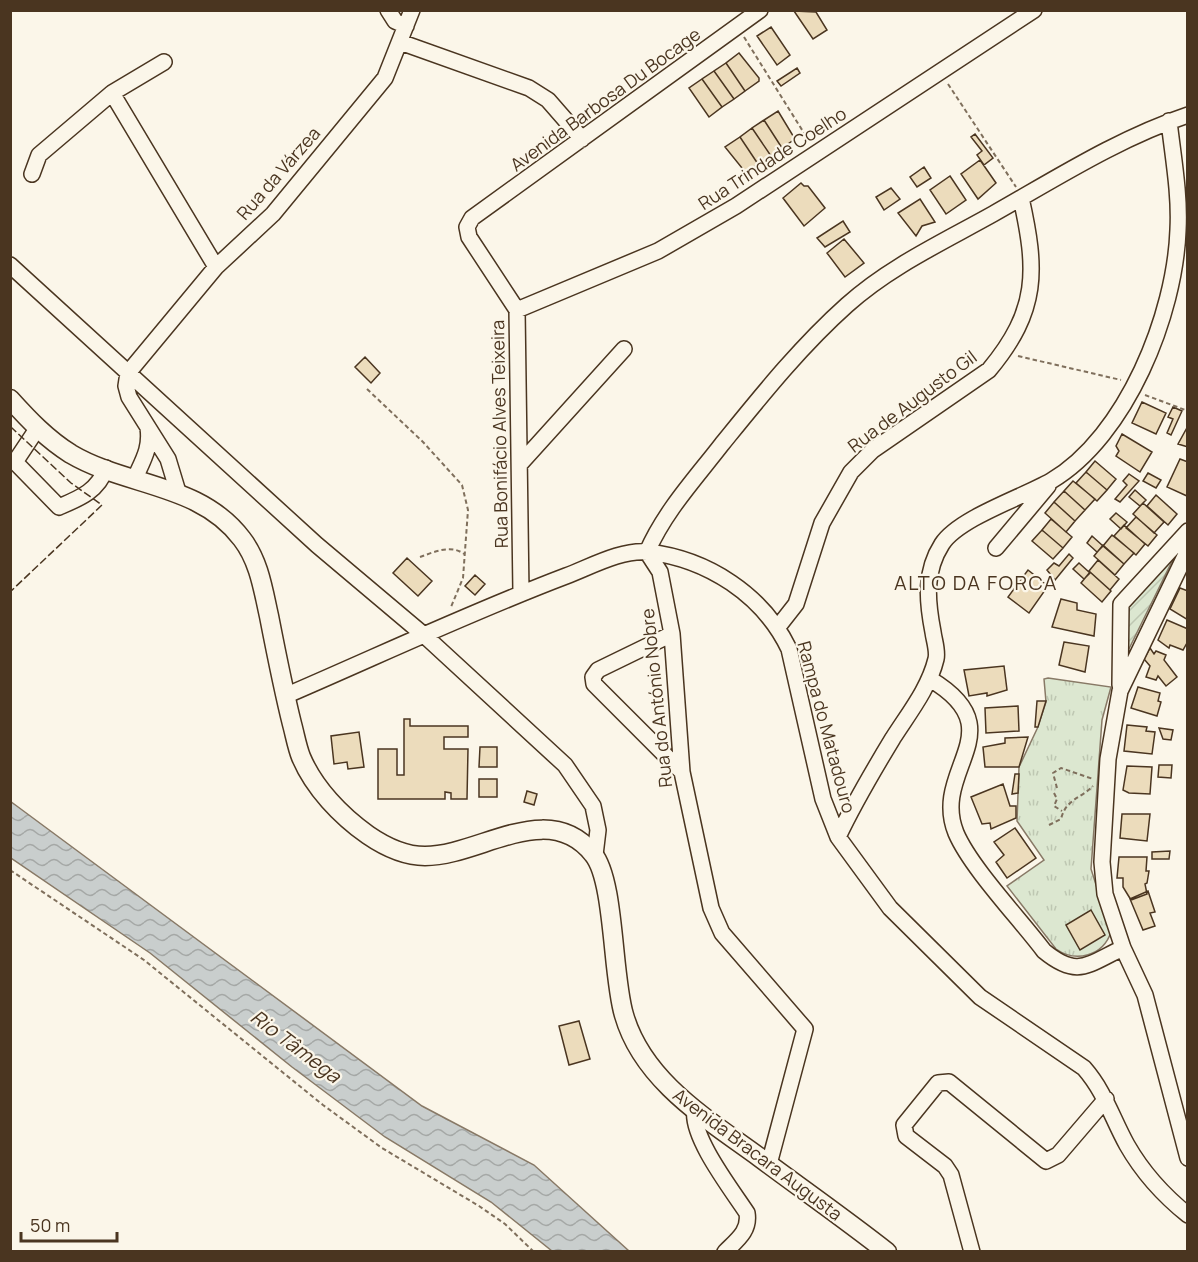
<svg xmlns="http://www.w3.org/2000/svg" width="1198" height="1262" font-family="Manrope,sans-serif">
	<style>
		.grass { fill: url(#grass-tufts); stroke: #887966; stroke-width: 1.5 }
		.garden { fill: url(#garden-furrows); stroke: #887966; stroke-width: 1.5 }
		.water { fill: url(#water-waves); stroke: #887966; stroke-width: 1.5 }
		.building { fill: #ecdcbc; stroke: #4a3520; stroke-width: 1.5 }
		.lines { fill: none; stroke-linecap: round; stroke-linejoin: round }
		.minor-casing { stroke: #4a3520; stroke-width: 18 }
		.major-casing { stroke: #4a3520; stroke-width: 21 }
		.path { stroke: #7f6f5c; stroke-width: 2; stroke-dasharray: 4.5 3; stroke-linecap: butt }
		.minor { stroke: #fbf6e9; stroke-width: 15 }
		.major { stroke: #fbf6e9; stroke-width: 18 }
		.fence { stroke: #4a3520; stroke-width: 1.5; stroke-dasharray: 8 3; stroke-linecap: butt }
		.labels { text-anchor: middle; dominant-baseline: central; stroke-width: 4.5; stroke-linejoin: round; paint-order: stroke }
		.street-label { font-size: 18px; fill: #4a3520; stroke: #fbf6e9 }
		.neighbourhood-label { font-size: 20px; letter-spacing: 1.5px; fill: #4a3520; stroke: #fbf6e9 }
		.water-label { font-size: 20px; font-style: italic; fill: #4a3520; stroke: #fbf6e9 }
	</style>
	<defs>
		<pattern id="grass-tufts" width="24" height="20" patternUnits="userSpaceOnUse" patternTransform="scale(1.5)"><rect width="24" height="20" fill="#dce7d0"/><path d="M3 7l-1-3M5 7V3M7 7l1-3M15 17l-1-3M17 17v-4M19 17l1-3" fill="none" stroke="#bec7b2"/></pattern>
		<pattern id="garden-furrows" width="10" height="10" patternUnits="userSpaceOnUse" patternTransform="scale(1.5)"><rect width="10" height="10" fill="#dce7d0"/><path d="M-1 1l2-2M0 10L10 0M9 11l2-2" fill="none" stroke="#bec7b2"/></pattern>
		<pattern id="water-waves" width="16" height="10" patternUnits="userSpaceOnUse" patternTransform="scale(1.5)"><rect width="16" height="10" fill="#c9cecd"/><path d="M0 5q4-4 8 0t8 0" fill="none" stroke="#a5a8a6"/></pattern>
	</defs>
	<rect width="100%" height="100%" fill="#fbf6e9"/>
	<path class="grass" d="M1048,678L1111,687L1102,720L1091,869L1111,932C1103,956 1076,963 1056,949L1007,886L1044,860L1017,821L1019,767L1037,729L1046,702L1044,679Z"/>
	<path class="garden" d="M1181,543L1123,661L1126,610Z"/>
	<path class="water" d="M10,801L422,1106L534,1165L629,1251H552L491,1202L385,1137L292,1067L150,953L11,858Z"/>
	<path class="building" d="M794,11L816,12L827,30L813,39Z
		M771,27L790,55L777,65L757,36Z
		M739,53L759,78V81L745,91L726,63Z
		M726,63L745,91L734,99L714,71Z
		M797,68L800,73L781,86L777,81Z
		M714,71L734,99L722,107L702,79Z
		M702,79L722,107L709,117L689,88Z
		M778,111L795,139L782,148L764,120Z
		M764,120L782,148L771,156L752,128Z
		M752,128L771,156L758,164L740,137Z
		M975,134L993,158L984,165L977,155L982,151L971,137Z
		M740,137L758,164L746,173L725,147Z
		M980,160L996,183L978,199L961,174Z
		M924,167L931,178L917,187L910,177Z
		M950,176L966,200L946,214L930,190Z
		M801,183L804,186H808L825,208L804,226L783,198Z
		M891,188L900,199L884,210L876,197Z
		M920,199L935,222L922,226L916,236L898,213Z
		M843,221L850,232L825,247L817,238Z
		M844,239L864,263L845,277L827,253Z
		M365,357L380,373L371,383L355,367Z
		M1142,402L1166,413L1156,434L1132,423Z
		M1173,407L1182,411L1171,435L1167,433L1173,419L1168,417Z
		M1188,426V447L1178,444Z
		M1122,434L1152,452L1140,472L1116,456L1119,451L1116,446Z
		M1180,459L1188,462L1187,496L1167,487Z
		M1095,461L1116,479L1107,490L1086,472Z
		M1086,472L1107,490L1097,501L1076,483Z
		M1148,473L1161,480L1156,488L1143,481Z
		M1129,474L1139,481L1120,502L1115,499L1127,485L1123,481Z
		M1073,481L1095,499L1085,510L1064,491Z
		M1135,490L1146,500L1140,506L1129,497Z
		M1064,491L1085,510L1075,521L1054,502Z
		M1156,495L1177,514L1168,525L1147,506Z
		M1054,502L1075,521L1066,532L1045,513Z
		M1143,503L1164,522L1154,533L1133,514Z
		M1116,513L1127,522L1121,529L1110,519Z
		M1136,517L1157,535L1148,546L1126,528Z
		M1051,519L1072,537L1063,548L1042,530Z
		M1124,525L1145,544L1136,555L1114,536Z
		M1042,530L1063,548L1053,559L1032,541Z
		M1112,535L1134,553L1124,564L1103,546Z
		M1092,536L1103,546L1097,552L1087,543Z
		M1103,545L1124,564L1115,575L1094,556Z
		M1069,554L1073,558L1055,580L1047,570L1054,563L1059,566Z
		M407,558L432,581L418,596L393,573Z
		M1098,560L1119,579L1110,590L1089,571Z
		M1079,563L1090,573L1084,579L1073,569Z
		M1028,570L1048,586L1029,613L1008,597Z
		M1090,572L1111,591L1102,602L1081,583Z
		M475,575L485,584L475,595L465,586Z
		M1180,588L1188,591V620L1170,609Z
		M1061,599L1077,603V610L1096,614L1094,636L1052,627Z
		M1167,620L1188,629V641L1183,650L1170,645L1169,648L1158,640Z
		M1064,642L1089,646L1085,672L1059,665Z
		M1150,648L1154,654L1156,651L1166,655L1164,660L1177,677L1166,686L1158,676L1156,680L1146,677L1150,666L1144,659Z
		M1004,666L1007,690L987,696V693L969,696L964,670Z
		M1138,687L1160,693L1158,701L1161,702L1157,716L1131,708Z
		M1037,701H1046L1038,727H1035Z
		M1018,706L1019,731L986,733L985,708Z
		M404,719H410V726H468V737H444V749H468L467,799H451V793L445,792V799H378V749H397V775H404Z
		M1127,725L1147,727L1146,731L1155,732L1152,754L1124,751Z
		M1159,728L1173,730L1171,740L1163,739Z
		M359,732L364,767L348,769L347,762L334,764L331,736Z
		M1028,737L1019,767H985L983,747L1005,743V738Z
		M480,747H497V767H479Z
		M1159,765H1172L1171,778L1158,777Z
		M1127,766L1152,767L1150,794L1129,793L1123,790Z
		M1015,774H1019L1018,793L1012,794Z
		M479,779H497V797H479Z
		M1003,784L1010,806H1016V818L991,829L990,823L982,824L971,797Z
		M527,791L537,794L534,805L524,802Z
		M1122,814H1150L1147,841L1120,838Z
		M1015,828L1036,858L1007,878L996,862L1004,855L994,842Z
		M1170,851L1169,859H1152V852Z
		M1119,857H1147L1146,871H1149L1147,883L1145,884L1147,894L1131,900L1123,887V878H1117Z
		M1148,891L1155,912L1150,913L1155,926L1143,930L1130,899Z
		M1091,910L1105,935L1080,950L1066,925Z
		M579,1021L590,1059L569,1065L559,1026Z"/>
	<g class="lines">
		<g class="minor-casing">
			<path id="minor" d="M388,10L395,21L406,26
				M400,42L529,88L548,100L582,139
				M112,93L164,62
				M1169,121C1173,157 1180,194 1178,230C1175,314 1127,436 1051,481C1023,497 959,518 942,544C924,572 927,601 933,632C934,640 938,651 936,659C929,688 909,713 893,738C873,771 854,803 838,837L890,908L980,997L1084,1068C1105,1092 1112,1118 1127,1145C1143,1173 1163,1195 1188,1215
				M32,174L39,155L112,93L216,267
				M10,265L317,545L425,636L565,765L593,806L598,830L595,855
				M517,310L658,251L736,206L1034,10
				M37,429L15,462L59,507C80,498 98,491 106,468
				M520,464L624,349
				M135,478C143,460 151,448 148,428
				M178,492L168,459L129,397L126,386L128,373L216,267L273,214L385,78L412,10
				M996,548L1048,486
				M1188,550L1120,691L1108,759L1102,862L1105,894L1123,948L1145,995L1188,1158
				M521,593L517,310L469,237L467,227L472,218L760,10
				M778,627L796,604L822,523L851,472L873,450L989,370C1039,310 1037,270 1021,198
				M672,634L598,670L593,677L594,684L682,772
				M930,679C1017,731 930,769 956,833C971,868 1020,919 1044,951C1078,979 1088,964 1123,948
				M1120,685L1121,604L1188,531
				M285,696C378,656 471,612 566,576C590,567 622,549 648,552C708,559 763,595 789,649L823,799L838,837
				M695,1110C690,1136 732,1190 747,1213C750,1231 737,1240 725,1252
				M769,1164L805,1029L722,933L711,908L682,772L672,634L660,572L647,552C665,511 695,479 722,444C761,396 800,347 847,305C889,267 943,242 993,214C1055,179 1119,138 1188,115
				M972,1252L951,1175L945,1166L906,1136L904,1125L938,1083L949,1082L1046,1161L1058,1155L1106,1099"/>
		</g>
		<g class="major-casing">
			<path id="major" d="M10,399C29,420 47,439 71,454C127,487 200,483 242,539C259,561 263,589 269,616C276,652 283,688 292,724C295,735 297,747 301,757C314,788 341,816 368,835C384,846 405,856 425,856C480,856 548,798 593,854C615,880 612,976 624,1015C643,1081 707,1119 759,1157C802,1189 845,1219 887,1252"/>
		</g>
		<path class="path" d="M744,37L809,141
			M948,84L1016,187
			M1018,356L1121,380
			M367,389L423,442L462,485L468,510L463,578L451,607
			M1145,395L1188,411
			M420,557C434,552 451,544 464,554
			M1057,788L1053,773L1061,768L1093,779
			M1054,793L1057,799L1054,806L1062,811
			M1049,825L1061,819C1066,799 1080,799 1093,786
			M10,870L144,960L323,1105L382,1148L479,1206L505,1224L534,1252"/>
		<use href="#minor" class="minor"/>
		<use href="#major" class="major"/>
		<path class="fence" d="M10,429L12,428L71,483L102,505L10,592"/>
	</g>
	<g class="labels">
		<g class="street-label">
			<text transform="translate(605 99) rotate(-36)">Avenida Barbosa Du Bocage</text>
			<text transform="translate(772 158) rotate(-33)">Rua Trindade Coelho</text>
			<text transform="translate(278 173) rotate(-49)">Rua da Várzea</text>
			<text transform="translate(912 401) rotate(-37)">Rua de Augusto Gil</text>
			<text transform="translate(499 434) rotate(-91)">Rua Bonifácio Alves Teixeira</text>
			<text transform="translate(656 698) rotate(-96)">Rua do António Nobre</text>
			<text transform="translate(827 727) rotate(75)">Rampa do Matadouro</text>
			<text transform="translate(758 1154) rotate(37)">Avenida Bracara Augusta</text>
		</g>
		<g class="neighbourhood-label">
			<text x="976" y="582">ALTO DA FORCA</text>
		</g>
		<g class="water-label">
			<text transform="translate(296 1046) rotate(37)">Rio Tâmega</text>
		</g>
	</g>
	<rect width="1198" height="1262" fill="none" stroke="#4a3520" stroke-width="24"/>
	<path d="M21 1232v9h96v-9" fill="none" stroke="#4a3520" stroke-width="3"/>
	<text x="30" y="1232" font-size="18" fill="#4a3520" stroke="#fbf6e9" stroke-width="4.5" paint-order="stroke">50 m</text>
</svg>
